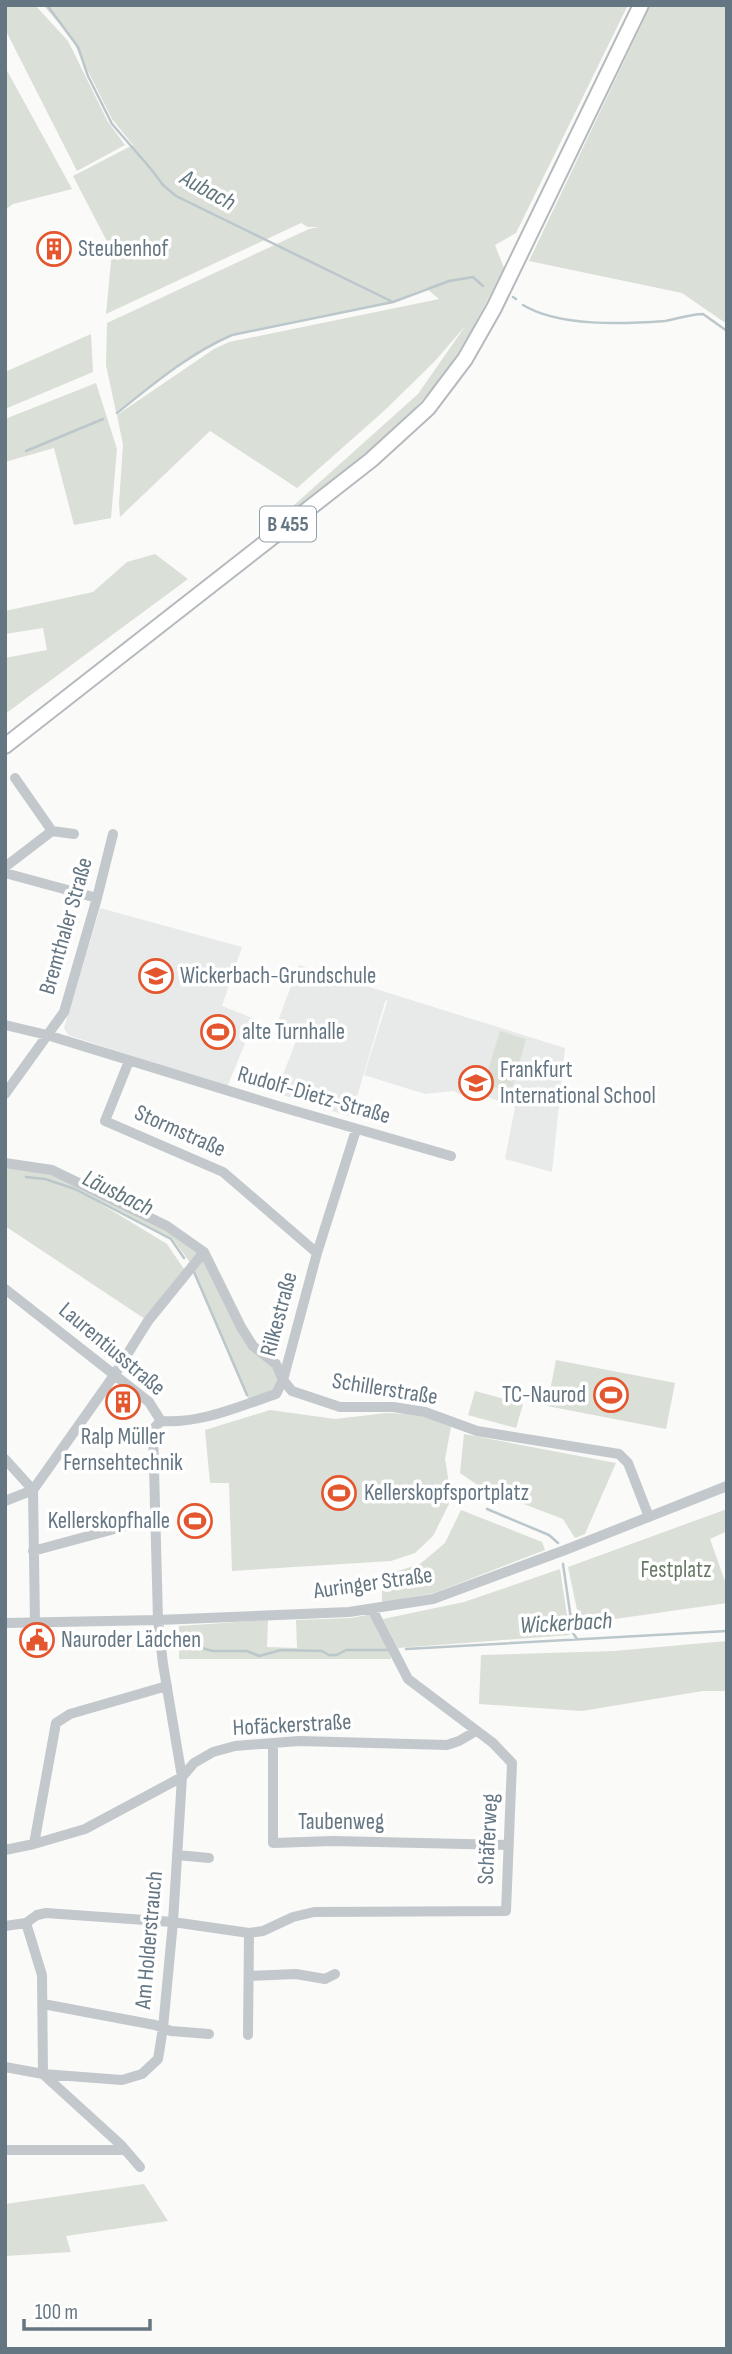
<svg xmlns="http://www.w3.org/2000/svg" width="732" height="2354" font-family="'Sofia Sans Condensed',sans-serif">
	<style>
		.built { fill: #e8e9e9 }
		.green { fill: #dadfd7 }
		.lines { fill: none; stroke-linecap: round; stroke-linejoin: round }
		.stream { stroke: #bbc7cb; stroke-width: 2.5 }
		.major-casing { stroke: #b5babe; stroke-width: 18 }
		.minor { stroke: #c3c8cc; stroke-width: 10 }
		.major { stroke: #fff; stroke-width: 14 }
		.labels { text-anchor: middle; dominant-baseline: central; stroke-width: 7; stroke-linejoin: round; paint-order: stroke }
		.shield { fill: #fff; stroke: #939fa8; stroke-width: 2 }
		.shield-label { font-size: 21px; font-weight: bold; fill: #657683 }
		.poi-label { font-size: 23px; fill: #657683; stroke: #fff; text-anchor: start }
		.street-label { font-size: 23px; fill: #657683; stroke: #fff }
		.park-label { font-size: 23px; fill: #687a64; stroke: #fff }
		.water-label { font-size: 24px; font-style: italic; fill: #60757c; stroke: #fff }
	</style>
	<rect width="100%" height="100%" fill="#fafaf8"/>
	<path class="built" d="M100,908L242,947L222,1006L255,1019L227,1087L68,1035L64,1028Z
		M299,965L565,1048L552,1172L505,1159L515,1107L474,1092L468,1098L453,1091L425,1094L364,1075L388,999L385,1002L351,1117L276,1093L299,1033L276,1026Z"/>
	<path class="green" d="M5,5H35L68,41L108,122L125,145L77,171L5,29Z
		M43,5H628L516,233L495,245L504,268C484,306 466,345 440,379C397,434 339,475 285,518L283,515L418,394L466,325L435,361L385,410L297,488L210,431L120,517L119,503L123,445L117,415L214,349L229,342L439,299L426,288L393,301L232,334C190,352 152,384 116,412L106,365L107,323L309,229L319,227H308L301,223L106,314L112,251L73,176L133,145L112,119L71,37Z
		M651,5H727V324L682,293L529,261Z
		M5,67L72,189L13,204L5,210Z
		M91,334L93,372L5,409V372Z
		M96,383L117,449L111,518L74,525L54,448L5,462V419Z
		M155,554L188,579L5,714V658L47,650L43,628L5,634V611L93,592L127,562Z
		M500,1031L526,1039L511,1092L484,1084Z
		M5,1163L52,1170L167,1226L204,1252L241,1327L283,1380L276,1394L250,1403L191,1264L173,1239L88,1196L167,1244L186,1272L148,1321L5,1226Z
		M556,1360L675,1383L666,1429L547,1406Z
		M475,1391L523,1404L516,1428L468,1415Z
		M270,1410L335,1419L386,1413L408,1414L430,1418L451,1427L445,1459L449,1483V1504L433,1536L415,1553L391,1561L232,1571L229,1483H210L205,1430Z
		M464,1434L616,1463L585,1534L575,1538L563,1519L482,1488L460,1473Z
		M727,1509V1531L710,1539L727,1587V1603L580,1624L568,1567Z
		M461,1510L542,1542L545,1550L434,1593L382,1603V1576L420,1564L445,1543Z
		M560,1569L570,1635L398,1648L383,1619L464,1602Z
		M372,1614L390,1648L391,1659H179V1626L268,1620L267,1647L297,1648L296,1620L351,1618Z
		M727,1641V1691H703L582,1711L479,1704L481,1655L614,1651Z
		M144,2184L168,2221L66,2236L71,2252L5,2256V2204Z"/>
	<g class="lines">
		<path class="stream" d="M47,5L78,47L88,76L112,124L151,169L163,185L176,196L393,302L449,281L473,277L483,286
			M513,297L516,299
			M523,305C559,327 624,324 665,321C678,319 690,314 703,314L727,331
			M117,413C152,385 190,353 232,335L393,302
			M26,451L103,419
			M26,1177L45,1179L75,1189L171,1239L184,1258
			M194,1272L247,1395
			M487,1509L549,1535L558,1543
			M563,1564L573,1633L577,1639
			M184,1636L205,1649L213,1651H247L259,1656L281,1650L322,1651L329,1655H337L346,1650H387
			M406,1649L727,1631"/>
		<g class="major-casing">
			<path id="major" d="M5,746L371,460L428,408L465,359L494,308L641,5"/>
		</g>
		<path class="minor" d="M15,778L52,831
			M5,867L52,831L74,834
			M5,873L97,898
			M5,1025L47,1035L278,1106L451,1156
			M129,1061L105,1121L223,1172L317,1253
			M5,1094L64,1012L97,898L113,834
			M5,1163L52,1170L167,1226L204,1252L241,1327L253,1346L276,1364L283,1380L292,1391L340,1407H393L425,1412L477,1431L619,1454L628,1463L649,1517
			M5,1289L149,1402L161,1421
			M161,1421C200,1424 240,1406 276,1394L283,1380L317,1253L356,1130
			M5,1459L33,1490L35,1622
			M5,1501L33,1490L115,1374L148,1321L204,1252
			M33,1551L155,1518
			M5,1623L158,1620L349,1612L433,1599L565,1550L727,1486
			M273,1743V1843L333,1841L508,1845
			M34,1844L56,1723L70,1714L167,1686
			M5,1850L34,1844L85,1829L182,1777L194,1763L213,1752L235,1746L299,1741L447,1745L459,1741L476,1731
			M177,1855L209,1858
			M26,1923L42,1975L43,2074L122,2080L142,2074L158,2059L163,2028L173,1922L182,1777L163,1664L158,1620L153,1429L161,1421
			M5,1926L26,1923L37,1915L46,1913L173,1922L249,1933L263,1931L293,1917L314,1912L506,1911L512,1763L493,1743L408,1679L372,1609
			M249,1976L296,1974L325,1979L335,1974
			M43,2004L155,2025L171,2031L209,2034
			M248,2035L249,1933
			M5,2067L43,2074L121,2145L140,2167
			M5,2150H125"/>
		<use href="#major" class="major"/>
	</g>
	<defs>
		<g id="building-ring" transform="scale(1.75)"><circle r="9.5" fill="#fff" stroke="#e4572e" stroke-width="1.5"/><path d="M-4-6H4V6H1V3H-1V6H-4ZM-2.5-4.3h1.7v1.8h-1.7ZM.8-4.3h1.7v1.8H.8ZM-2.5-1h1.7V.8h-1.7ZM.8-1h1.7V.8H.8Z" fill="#e4572e"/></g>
		<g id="school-ring" transform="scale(1.75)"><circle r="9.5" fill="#fff" stroke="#e4572e" stroke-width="1.5"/><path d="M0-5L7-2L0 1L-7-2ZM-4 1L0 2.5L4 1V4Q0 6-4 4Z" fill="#e4572e"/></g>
		<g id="stadium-ring" transform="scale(1.75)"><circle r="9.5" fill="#fff" stroke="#e4572e" stroke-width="1.5"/><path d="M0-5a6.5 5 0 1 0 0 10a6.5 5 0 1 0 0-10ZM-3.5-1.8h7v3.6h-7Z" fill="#e4572e"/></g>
		<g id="civic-ring" transform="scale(1.75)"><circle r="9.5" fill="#fff" stroke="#e4572e" stroke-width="1.5"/><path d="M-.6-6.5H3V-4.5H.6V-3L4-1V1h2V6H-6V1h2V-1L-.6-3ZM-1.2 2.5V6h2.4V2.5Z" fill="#e4572e"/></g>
	</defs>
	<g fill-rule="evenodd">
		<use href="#building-ring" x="54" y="249"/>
		<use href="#school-ring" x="156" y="976"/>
		<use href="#stadium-ring" x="218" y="1032"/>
		<use href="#school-ring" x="476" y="1083"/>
		<use href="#stadium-ring" x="611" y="1395"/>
		<use href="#building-ring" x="123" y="1402"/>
		<use href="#stadium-ring" x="339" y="1493"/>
		<use href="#stadium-ring" x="195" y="1521"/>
		<use href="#civic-ring" x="37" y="1640"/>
	</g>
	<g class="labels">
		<rect class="shield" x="260" y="506.5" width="56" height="35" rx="5"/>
		<g class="shield-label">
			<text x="288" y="524">B 455</text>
		</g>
		<g class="poi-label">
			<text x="78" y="249">Steubenhof</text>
			<text x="180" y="976">Wickerbach-Grundschule</text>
			<text x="242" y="1032">alte Turnhalle</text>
			<text x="500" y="1070">Frankfurt<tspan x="500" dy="26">International School</tspan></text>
			<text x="586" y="1395" text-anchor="end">TC-Naurod</text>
			<text x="123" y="1437" text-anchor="middle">Ralp Müller<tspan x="123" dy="26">Fernsehtechnik</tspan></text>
			<text x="364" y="1493">Kellerskopfsportplatz</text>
			<text x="170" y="1521" text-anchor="end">Kellerskopfhalle</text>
			<text x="61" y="1640">Nauroder Lädchen</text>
		</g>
		<g class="street-label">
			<text transform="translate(66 926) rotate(-74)">Bremthaler Straße</text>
			<text transform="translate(314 1095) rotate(16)">Rudolf-Dietz-Straße</text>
			<text transform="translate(180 1131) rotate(24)">Stormstraße</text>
			<text transform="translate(279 1314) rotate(-75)">Rilkestraße</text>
			<text transform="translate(112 1349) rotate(40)">Laurentiusstraße</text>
			<text transform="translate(385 1389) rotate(9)">Schillerstraße</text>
			<text transform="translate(373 1583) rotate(-8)">Auringer Straße</text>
			<text transform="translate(292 1725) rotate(-3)">Hofäckerstraße</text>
			<text x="341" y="1822">Taubenweg</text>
			<text transform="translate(488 1839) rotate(-87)">Schäferweg</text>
			<text transform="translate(149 1940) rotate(-85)">Am Holderstrauch</text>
		</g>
		<g class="park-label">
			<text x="676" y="1570">Festplatz</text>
		</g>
		<g class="water-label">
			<text transform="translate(208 190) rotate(29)">Aubach</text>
			<text transform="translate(118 1193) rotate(26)">Läusbach</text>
			<text transform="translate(566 1623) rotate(-3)">Wickerbach</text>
		</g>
	</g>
	<rect width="732" height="2354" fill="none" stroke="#657683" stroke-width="14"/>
	<path d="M24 2319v10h126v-10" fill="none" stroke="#657683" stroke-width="3.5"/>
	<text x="35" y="2319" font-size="21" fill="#657683" stroke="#ffffff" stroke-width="5" paint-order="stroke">100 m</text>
</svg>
